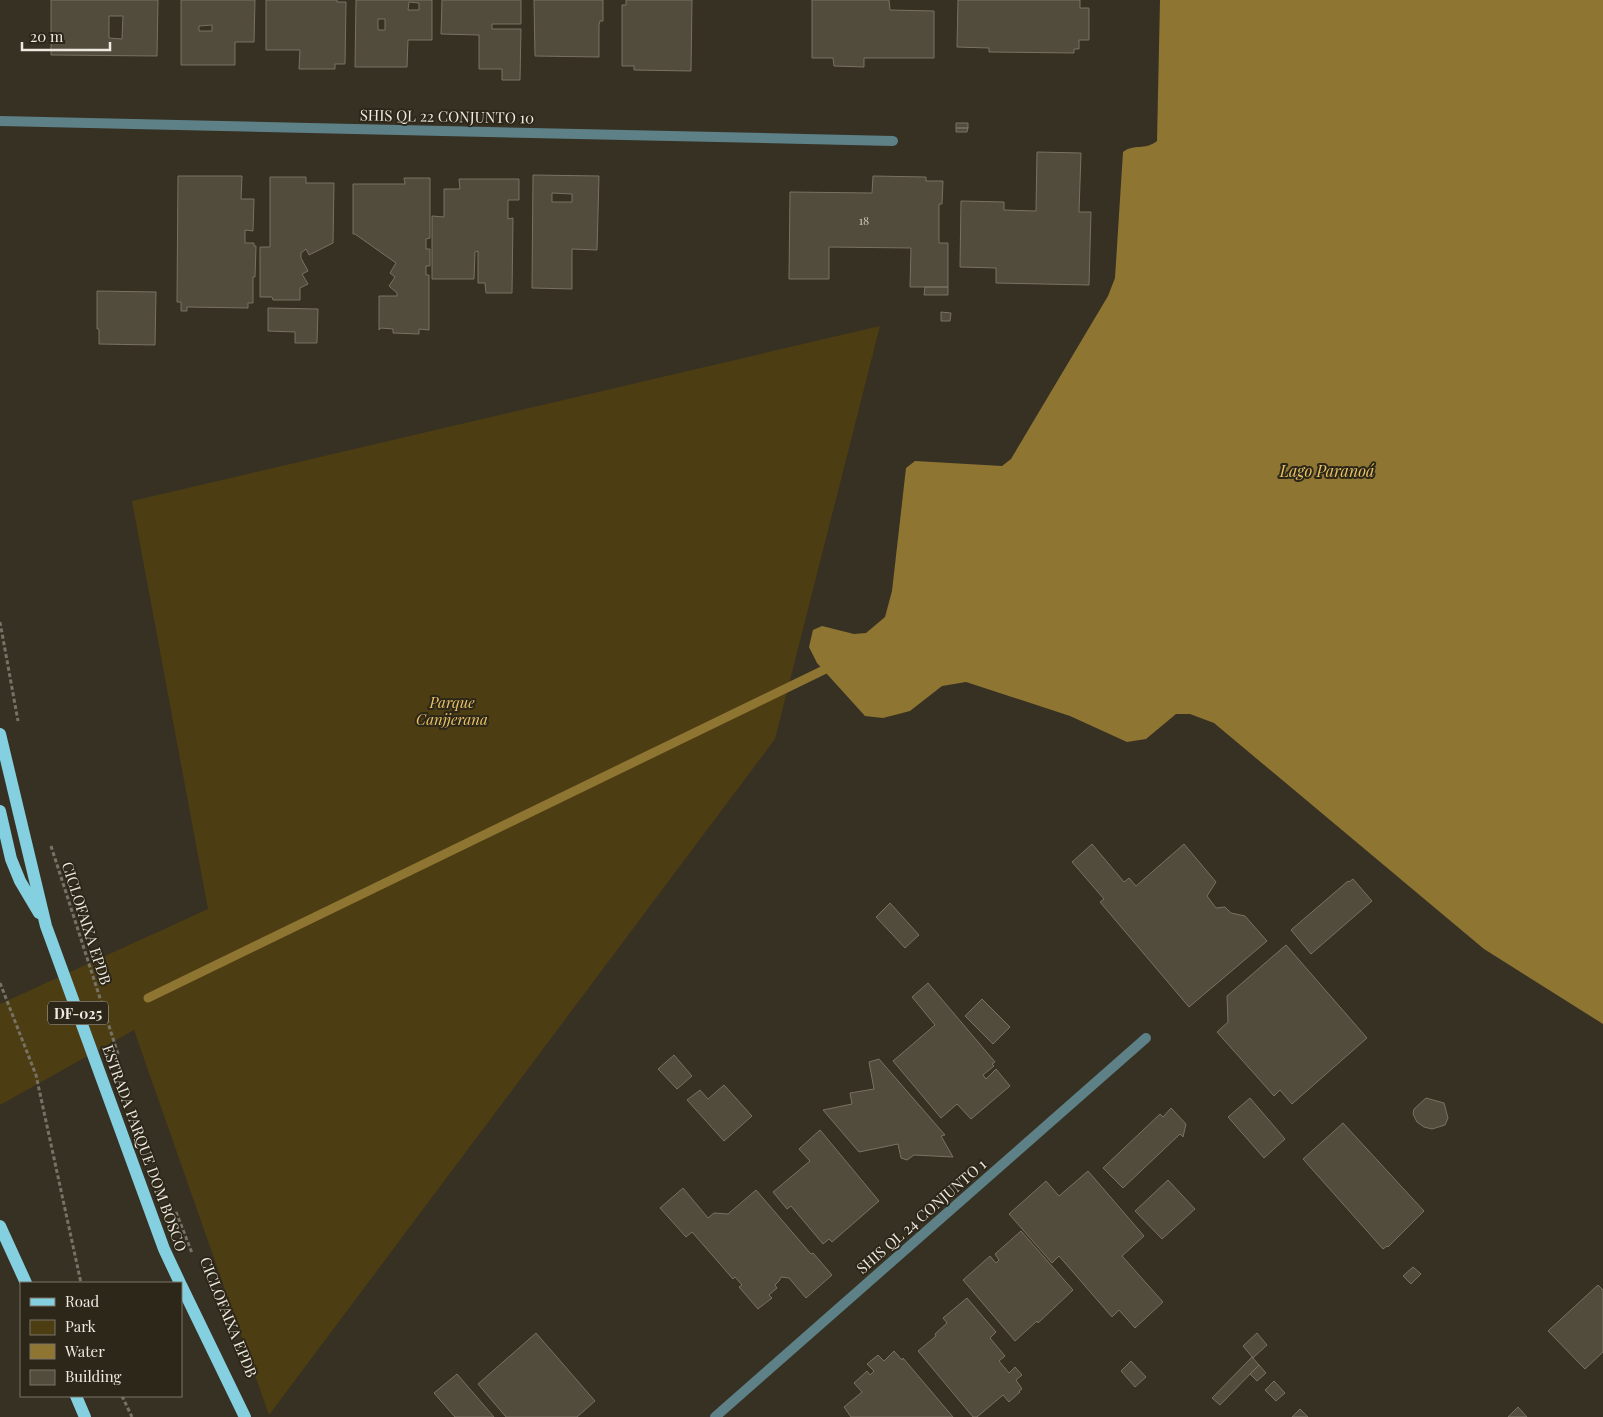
<svg xmlns="http://www.w3.org/2000/svg" width="1603" height="1417" font-family="'Playfair Display',serif">
	<style>
		.green { fill: #4d3d12 }
		.water { fill: #8f7532 }
		.lines { fill: none; stroke-linecap: round; stroke-linejoin: round }
		.stream { stroke: #8f7532; stroke-width: 9 }
		.building { fill: #524c3c; stroke: #797262; fill-rule: evenodd }
		.path { stroke: #777266; stroke-width: 3; stroke-dasharray: 4 2.5; stroke-linecap: butt }
		.minor { stroke: #5e8188; stroke-width: 10 }
		.primary { stroke: #85d0e0; stroke-width: 12 }
		.labels { text-anchor: middle; dominant-baseline: central; stroke-width: 4; stroke-linejoin: round; paint-order: stroke }
		.number-label { font-size: 12px; fill: #c7c2b8 }
		.shield { fill: #2d2719; stroke: #b4b0a5; stroke-width: 1 }
		.shield-label { font-size: 14px; font-weight: bold; fill: #eeeae1 }
		.street-label { font-size: 15px; fill: #eeeae1; stroke: #2d2719 }
		.park-label { font-size: 15px; font-style: italic; fill: #e8c364; stroke: #2d2719 }
		.water-label { font-size: 16px; font-style: italic; fill: #e8c364; stroke: #2d2719 }
	</style>
	<rect width="100%" height="100%" fill="#373123"/>
	<path class="green" d="M880,326L775,739L269,1415L134,1030L0,1105V1004L208,909L132,501Z"/>
	<path class="water" d="M1160,0H1603V1024L1484,949L1214,723L1190,714H1176L1146,739L1127,742L1070,716L966,682L942,686L910,711L883,718L865,716L817,663L809,647L813,630L822,626L854,634L866,633L885,617L892,591L906,468L915,461L1002,466L1011,459L1108,296L1115,278L1123,152C1135,143 1144,151 1157,141Z"/>
	<g class="lines">
		<path class="stream" d="M148,998L834,665"/>
	</g>
	<path class="building" d="M51,0H158L157,56L51,55ZM109,16H123L122,39L109,38Z
		M181,0H255L254,42H235V65H181ZM212,25V31H199V26Z
		M266,0H337V2H346L345,64H335V69H299L300,50H266Z
		M356,0H432V40H408L407,67H355ZM409,2L419,3V10H408ZM378,19H385V30H378Z
		M442,0H521V24H492V29H521L520,80H502V69H479V35L441,34Z
		M534,0H603V21H600L599,25V57L535,56Z
		M626,0H692L691,71L634,70V66H622V5H626Z
		M812,0H889L890,10L934,11V58H864V67L834,66L833,58H812Z
		M958,0H1080V8H1089V40H1079V49H1074V53L989,52V48L957,47Z
		M956,123H968V128H956Z
		M956,128H968L967,132H956Z
		M1037,152L1081,153L1079,212H1091L1089,285L996,283V268L960,267L961,201L1004,202V210L1036,211Z
		M533,175L599,176L597,250L572,249V289L532,288ZM552,193L572,194V202H552Z
		M178,176H242L241,199H254L253,231L245,230V243H254V246H256L255,277H253V303H248V308L187,307V311H181V302H177Z
		M873,176L926,177V181H943L942,204H939V243H948V287H910L911,248L829,247V279H789L790,192L872,193Z
		M270,177H306V183H334L333,243L309,255L306,249L301,253V258L308,271L302,274L308,284L300,288V300H273L272,297H260V247H270Z
		M404,178H430V238L426,239V249H430V266H426V275H429V330L419,329V334L393,333V329L381,328L379,330V296H397V293L389,286L395,277L390,273L396,263L355,234H353V184H405Z
		M459,179H519V200H508V219L513,218L512,293H486L485,283H478V251L475,252L474,279H432V216L444,217V189H460Z
		M925,287H948V295H924Z
		M97,291L156,292L155,345L99,344V329H97Z
		M268,308L318,309L317,343H295V332L268,331Z
		M941,312L951,313L950,321H941Z
		M1092,844L1124,882L1129,878L1136,886L1184,844L1216,882L1207,896L1216,908L1225,907L1231,913L1245,916L1267,941L1189,1007L1100,902L1104,899L1072,862Z
		M1353,879L1372,901L1311,954L1291,930L1348,881L1349,882Z
		M890,903L919,935L905,948L876,917Z
		M1286,945L1367,1038L1292,1104L1280,1090L1274,1096L1217,1032L1228,1022L1227,996Z
		M928,983L995,1062L992,1064L994,1066L983,1075L986,1079L996,1069L1010,1086L971,1119L957,1104L941,1118L893,1061L935,1025L912,997Z
		M982,999L1010,1027L993,1044L965,1016Z
		M674,1055L692,1076L677,1089L658,1069Z
		M879,1059L945,1135L941,1136L953,1157L914,1155L907,1160L901,1158L898,1144L859,1152L823,1110L852,1104L850,1093L874,1089L869,1062Z
		M724,1085L752,1116L724,1141L687,1100L700,1090L708,1099Z
		M1250,1098L1285,1139L1264,1158L1228,1117Z
		M1426,1098L1444,1103L1448,1118L1445,1125L1432,1129L1424,1127L1417,1122L1413,1114L1414,1109Z
		M1171,1108L1186,1124L1183,1137L1180,1134L1123,1188L1103,1168L1160,1114L1163,1117Z
		M1343,1123L1424,1211L1388,1247L1387,1246L1383,1249L1303,1159Z
		M820,1130L879,1201L832,1242L829,1239L823,1244L791,1206L787,1209L773,1192L810,1161L799,1149Z
		M1088,1171L1144,1236L1122,1256L1163,1302L1135,1328L1119,1310L1112,1317L1059,1256L1052,1263L1009,1214L1046,1181L1059,1196Z
		M1168,1180L1195,1209L1162,1239L1135,1211Z
		M683,1188L708,1218L714,1213L728,1214L756,1190L811,1254L813,1253L832,1275L806,1298L789,1278L781,1277L779,1281L775,1285L777,1288L769,1295L772,1298L758,1309L739,1287L742,1285L735,1277L733,1279L692,1232L686,1237L660,1208Z
		M1021,1231L1073,1290L1038,1323L1037,1321L1015,1341L963,1280L990,1256L996,1263L999,1260L995,1254Z
		M1413,1267L1421,1274L1411,1284L1403,1276Z
		M1598,1285L1603,1290V1352L1585,1369L1548,1331Z
		M967,1298L996,1332L990,1338L1005,1356L999,1361L1009,1373L1015,1367L1022,1375L1016,1380L1022,1389L1019,1391L1020,1392L1009,1402L1003,1395L977,1417H973L918,1351L936,1336L935,1334L947,1323L943,1318Z
		M536,1333L595,1401L577,1417H506L478,1384Z
		M1257,1333L1267,1345L1253,1358L1243,1346Z
		M894,1351L902,1360L903,1358L953,1417H851L844,1407L862,1392L854,1383L867,1371L870,1375L874,1371L867,1364L878,1355L884,1361Z
		M1252,1357L1259,1365L1220,1405L1212,1398Z
		M1131,1361L1146,1377L1135,1387L1121,1371Z
		M1259,1365L1266,1373L1257,1381L1250,1374Z
		M457,1374L494,1417H455L434,1393Z
		M1274,1381L1285,1393L1276,1401L1265,1390Z
		M1518,1407L1527,1417H1508Z
		M1300,1409L1308,1417H1292Z"/>
	<g class="lines">
		<path class="path" d="M0,622L18,721
			M51,846L118,1054
			M0,983L36,1075L81,1283
			M176,1212L192,1253
			M122,1396L132,1417"/>
		<path class="minor" d="M0,121L893,141
			M715,1417L1146,1038"/>
		<path class="primary" d="M0,734L46,926L164,1249L180,1283
			M0,811L11,859L20,881L39,913
			M0,1226L26,1283
			M181,1285L245,1417
			M76,1396L85,1417"/>
	</g>
	<g class="labels">
		<g class="number-label">
			<text x="864" y="220">18</text>
		</g>
		<rect class="shield" x="48" y="1001.5" width="60" height="23" rx="4"/>
		<g class="shield-label">
			<text x="78" y="1013">DF-025</text>
		</g>
		<g class="street-label">
			<text transform="translate(447 116) rotate(1)">SHIS QL 22 CONJUNTO 10</text>
			<text transform="translate(87 923) rotate(72)">CICLOFAIXA EPDB</text>
			<text transform="translate(145 1148) rotate(70)">ESTRADA PARQUE DOM BOSCO</text>
			<text transform="translate(921 1216) rotate(-41)">SHIS QL 24 CONJUNTO 1</text>
			<text transform="translate(229 1317) rotate(68)">CICLOFAIXA EPDB</text>
		</g>
		<g class="park-label">
			<text x="452" y="702">Parque<tspan x="452" dy="17">Canjjerana</tspan></text>
		</g>
		<g class="water-label">
			<text x="1327" y="470">Lago Paranoá</text>
		</g>
	</g>
	<rect x="20" y="1282" width="162" height="115" fill="#2d2719" stroke="#7a7569"/>
	<rect x="30" y="1298" width="25" height="8" fill="#85d0e0" stroke="#7a7569"/>
	<text x="65" y="1307" font-size="15" fill="#eeeae1">Road</text>
	<rect x="30" y="1320" width="25" height="15" fill="#4d3d12" stroke="#7a7569"/>
	<text x="65" y="1332" font-size="15" fill="#eeeae1">Park</text>
	<rect x="30" y="1344" width="25" height="15" fill="#8f7532" stroke="#7a7569"/>
	<text x="65" y="1357" font-size="15" fill="#eeeae1">Water</text>
	<rect x="30" y="1370" width="25" height="15" fill="#524c3c" stroke="#7a7569"/>
	<text x="65" y="1382" font-size="15" fill="#eeeae1">Building</text>
	<path d="M22 42v8h88v-8" fill="none" stroke="#eeeae1" stroke-width="2.5"/>
	<text x="30" y="42" font-size="15" fill="#eeeae1" stroke="#2d2719" stroke-width="4" paint-order="stroke">20 m</text>
</svg>
